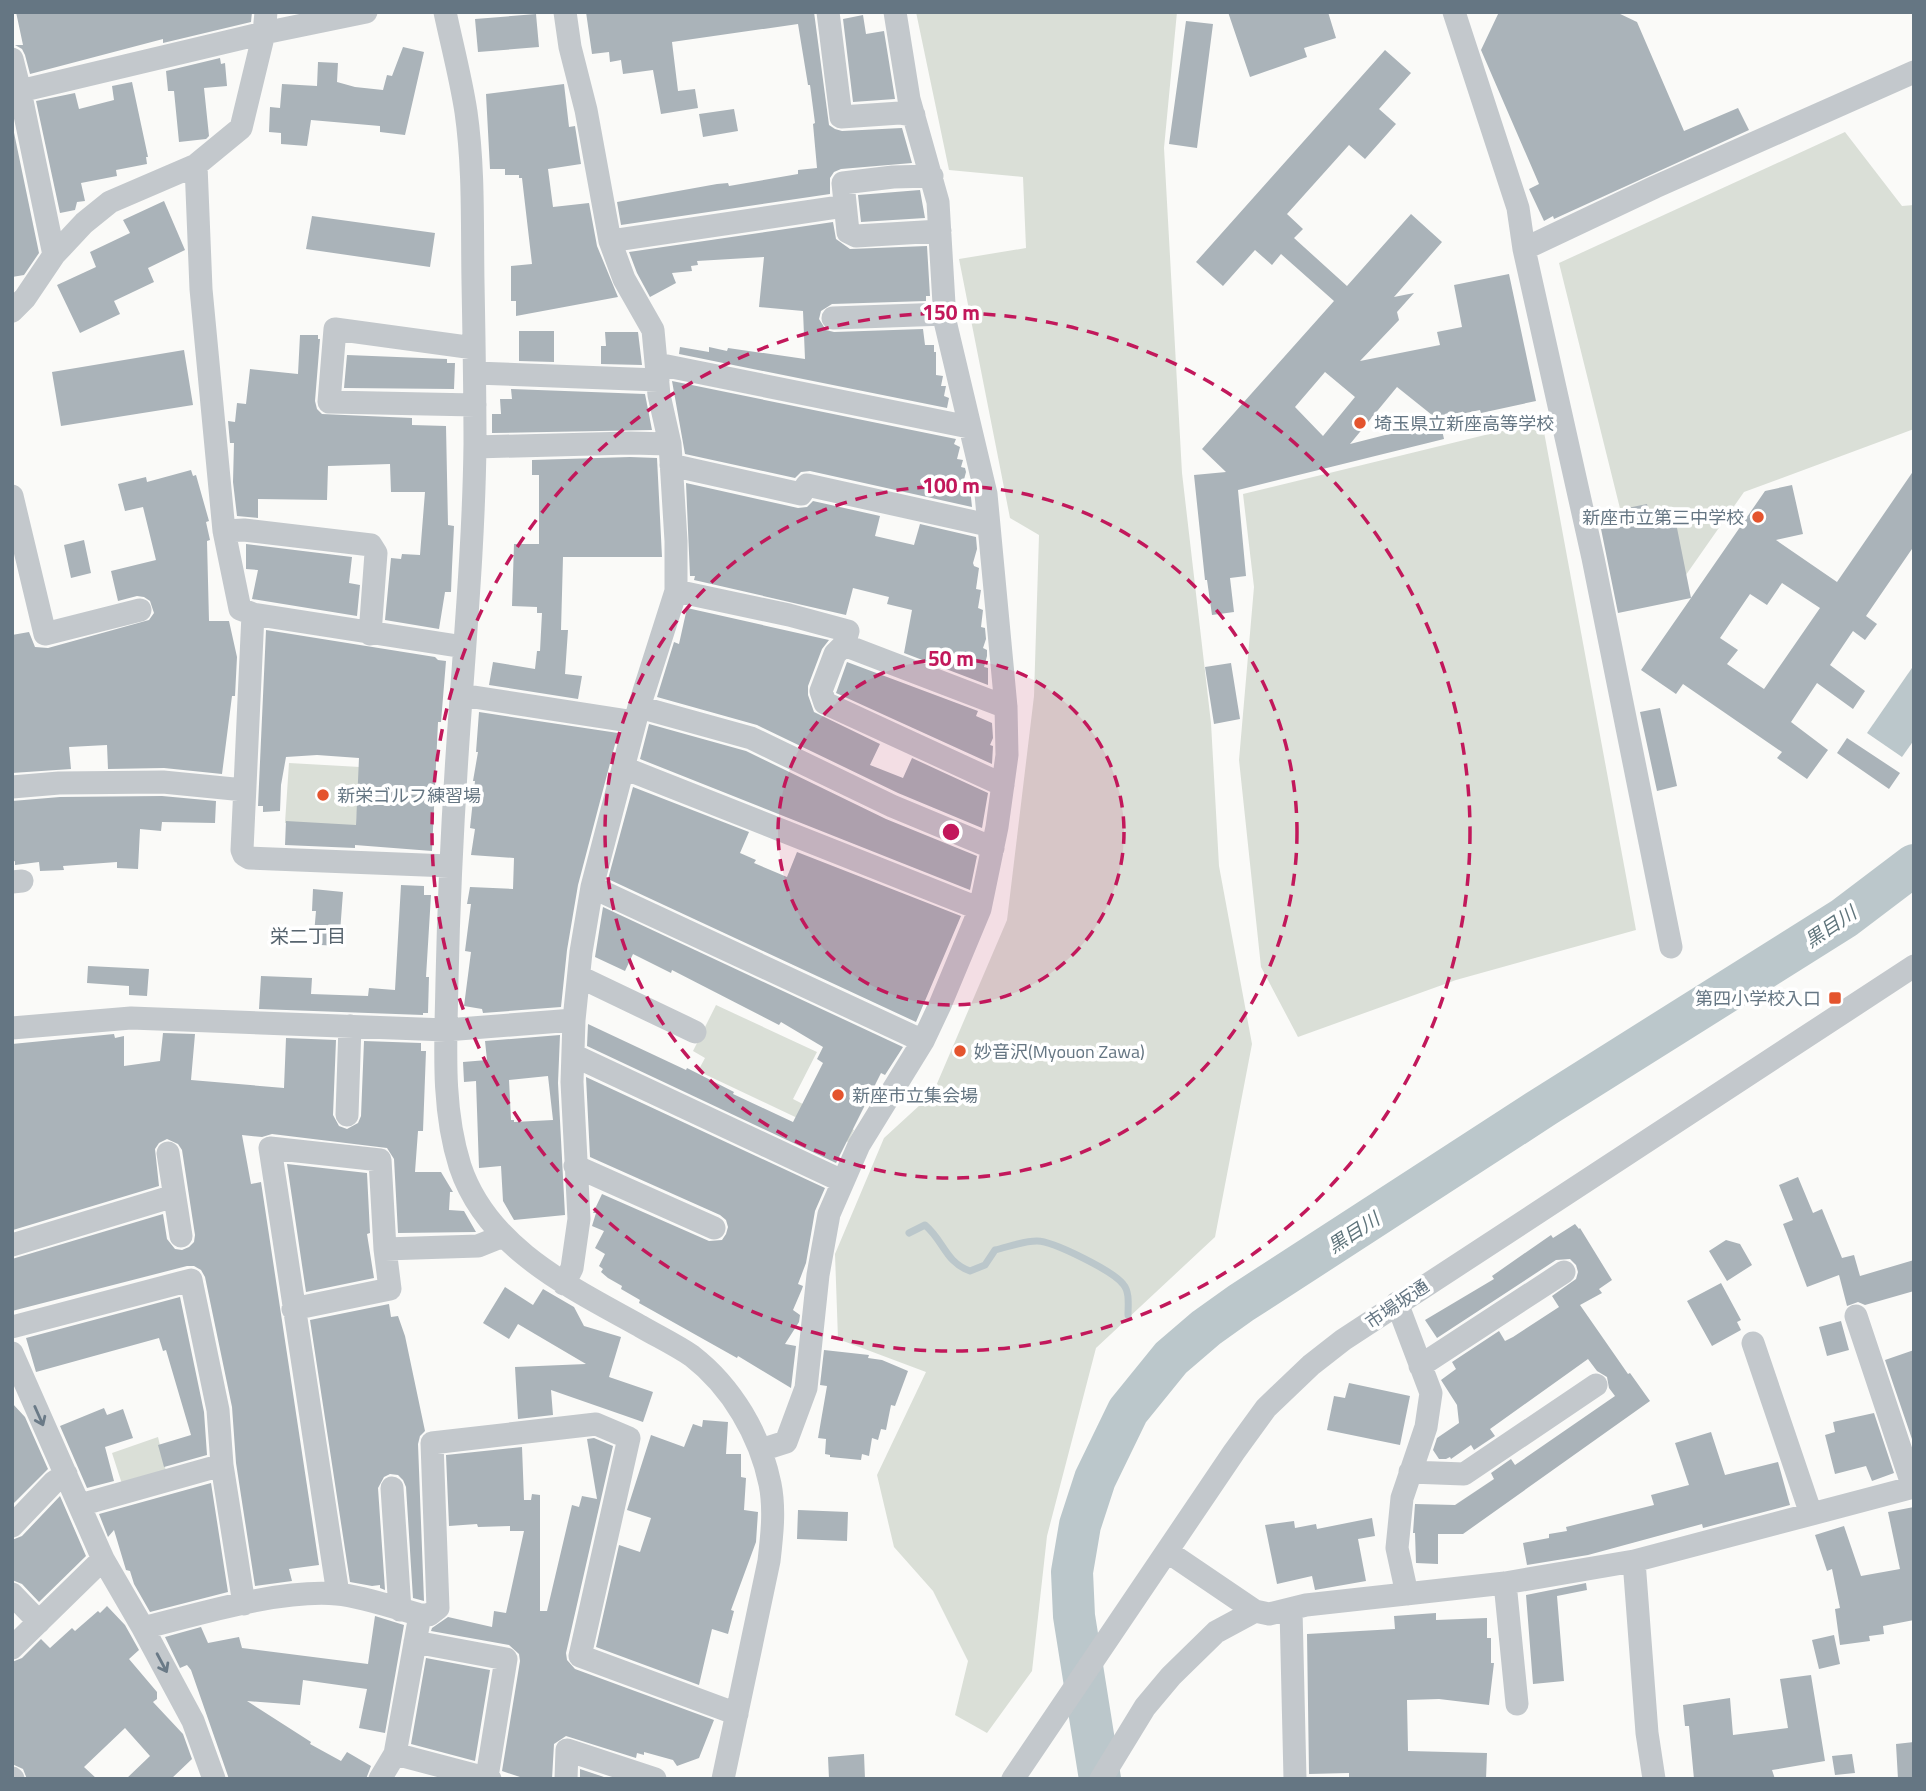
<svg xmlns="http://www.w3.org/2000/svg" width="1926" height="1791" font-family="'Titillium Web','Noto Sans JP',sans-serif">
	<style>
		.green { fill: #dadfd7 }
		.water { fill: #bbc7cb }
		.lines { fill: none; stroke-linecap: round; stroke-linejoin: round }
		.stream { stroke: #bbc7cb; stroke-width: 7 }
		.river { stroke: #bbc7cb; stroke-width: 42 }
		.building { fill: #aab3b9; fill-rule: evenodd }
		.minor { stroke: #c3c8cc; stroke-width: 23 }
		.oneway { stroke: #6a7a87 }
		.ring { fill: none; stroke: #c2185b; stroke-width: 3.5; stroke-dasharray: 12 9 }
		.poi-dot { fill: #e4542e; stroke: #fff; stroke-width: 2.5 }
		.labels { text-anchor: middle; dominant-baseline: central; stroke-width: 7; stroke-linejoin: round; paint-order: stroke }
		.poi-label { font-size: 18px; fill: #657683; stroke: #fff; text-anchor: start }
		.street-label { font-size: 18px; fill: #657683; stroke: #fff }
		.water-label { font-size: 19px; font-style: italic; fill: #60757c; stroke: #fff }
		.neighbourhood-label { font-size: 19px; fill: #57646e; stroke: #fff }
		.centre { fill: #c2185b; stroke: #fff; stroke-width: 3.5 }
		.ring-label { font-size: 21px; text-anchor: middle; font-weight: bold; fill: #c2185b; stroke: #fff; stroke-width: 7; stroke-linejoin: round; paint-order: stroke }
	</style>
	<rect width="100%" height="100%" fill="#fafaf8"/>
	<path class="green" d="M916,12H1177L1164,148L1182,473L1211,723L1219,866L1252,1044L1215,1237L1096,1348L1047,1536L1032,1671L987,1733L955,1715L968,1661L933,1591L894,1547L877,1475L926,1372L838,1339L835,1254L884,1138L933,1093L1007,920L1034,696L1039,535L1010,518L959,259L1026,248L1023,177L949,170Z
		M1845,132L1902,206L1914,205V429L1744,492L1667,602L1644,605L1559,263Z
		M1542,421L1636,930L1456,980L1298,1037L1261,967L1239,760L1254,587L1243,494Z
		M289,763L360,767L356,827L285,823Z
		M716,1005L817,1052L793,1099L854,1130L848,1142L698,1071L705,1058L693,1051Z
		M158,1437L166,1471L122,1484L112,1453Z"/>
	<path class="water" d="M1914,665V740L1902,757L1867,733Z"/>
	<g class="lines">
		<path class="stream" d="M909,1233L925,1225C944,1241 945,1262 970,1271L985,1265L995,1250C1008,1247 1023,1241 1037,1241C1053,1241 1113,1271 1123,1284C1130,1292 1128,1305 1128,1315
			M1163,1349L1171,1358"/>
		<path class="river" d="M1100,1779L1074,1616L1072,1572L1080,1525L1095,1479L1128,1411L1171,1358L1206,1328L1241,1303L1545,1106L1844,918L1914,865"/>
	</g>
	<path class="building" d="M16,12H252L251,22L163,43V39L30,74L25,55L22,49L15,45H23Z
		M586,12H814L829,125L835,129L842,131L902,128L912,163L841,169L834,172L830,178V194L621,225L617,202L717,184L728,183L729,186L798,174V170L817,168L813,124L815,123L810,85H808L798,24L672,42L678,91L695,89L698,108L661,114L653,70L623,74L621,60L610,62L609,52L592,54Z
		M1228,12H1328L1336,38L1304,48L1307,57L1250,77Z
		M1499,12H1616L1637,22L1684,131L1738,108L1749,130L1554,219L1553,216L1544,221L1529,189L1539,184L1481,50Z
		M536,14L539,47L478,52L475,19Z
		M863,15L866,34L884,31L895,99L853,102L843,19Z
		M1186,21L1213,24L1197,148L1169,144Z
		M403,47L424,52L405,135L380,132V126L311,120L307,146L281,144V133L269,132L270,107L280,108L282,84L317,86L318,62L338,63L337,82L355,87L383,90L387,75L392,76Z
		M1385,50L1411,73L1379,109L1396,124L1365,159L1349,145L1287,214L1303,229L1294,238L1347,286L1411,214L1442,242L1394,297L1414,293L1397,312L1399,320L1360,361L1440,345L1437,332L1462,327L1454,285L1509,274L1536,401L1481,413L1480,410L1437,419L1397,387L1350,444L1440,421L1444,439L1238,490L1246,576L1230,578L1234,612L1212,615L1207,580H1205L1194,475L1226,472L1202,449L1334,301L1281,254L1272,265L1255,250L1223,286L1196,262ZM1325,372L1355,397L1323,436L1295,407Z
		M220,58L221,64L225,63L227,86L204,88L209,136L206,139L179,142L174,91H168L166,71Z
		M132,82L148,157H146L147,164L116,170L117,176L81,183L85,201L77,202L75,210L60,213L36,101L75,93L79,109L114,100L112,86Z
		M564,84L569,127L575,126L581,164L548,169L553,207L589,203L597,246L618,297L516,316V301H511V266L532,264L522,178H519V175H505V169H490L486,94Z
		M734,109L738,131L703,137L699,114Z
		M12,123L39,253L24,275L12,277Z
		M920,190L925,218L861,222L858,195Z
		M164,201L185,250L148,268L154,282L114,301L120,314L80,333L57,285L96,267L90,252L130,233L123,220Z
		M312,216L435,233L430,267L306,249Z
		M833,222L836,239L850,249L927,246L930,296H926V301L832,304L821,311L819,319L826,330L834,332L923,329L925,345H934V352H936V375L943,376L941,386H946L944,396L949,398L947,408L679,354L680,347L709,352V347L727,351L728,348L805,359L803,311L759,307L764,257L697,261L698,265L691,266L692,271L672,273L676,283L650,297L637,273L629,252Z
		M519,331H554V362L519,361Z
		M605,332H638L642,365L601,364V346H606Z
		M300,335H318V339H320L315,401L317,409L322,414L412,418V425L446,426L448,525L454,526L452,567L451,592H445L439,629L385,620L391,558L401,559L402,554L420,555L425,492H391L390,464L328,466L327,500L258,499V518L237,516L233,482L234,443H230L228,421L235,422L237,403L246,404L250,369L298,374Z
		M184,350L193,405L61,426L52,372Z
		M347,355L447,359V363H455L454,389L344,388Z
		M672,381L956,439L954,444L960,447L957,459L963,460L961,467L965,468L966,472L962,487L970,488L972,507L810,471L801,472L795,478L685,454Z
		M511,389L645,394L652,430L492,433V414H501L500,399H512Z
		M630,457L657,458L662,557H563L561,630H568L565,674L582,676L578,699L489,685L493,662L535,669L537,651H540L542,613H537V607L512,606L514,544H539V475H532V460Z
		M191,470L193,476L196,475L209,521L206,522L210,540L207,541L209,621H229L237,657L235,696H232L222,774L164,768L108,769L107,745L69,747L71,769L12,773V635L29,632L35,647L48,648L149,620L154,613L150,601L144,597L137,596L118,601L111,571L156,560L143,507L125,511L118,484L146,477L147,482Z
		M1914,470V546L1866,616L1877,624L1865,640L1853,631L1830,665L1865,691L1853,709L1817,683L1791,722L1828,750L1807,779L1777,758L1782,752L1683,684L1676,694L1641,670L1691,598L1618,613L1598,514L1647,504L1649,513L1673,508L1691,598L1765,491L1792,485L1803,534L1776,540L1837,582ZM1782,583L1820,608L1764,689L1727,664L1738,650L1720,638L1750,594L1767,605Z
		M686,483L798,508L807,507L813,501L880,516L875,536L914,545L920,524L976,537L977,549L973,563L974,566L979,568L976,589L981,590L978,608L983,610L981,627L985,628L986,639L983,648L987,650V656L984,667L988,668V685L904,653L912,610L887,604L889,597L853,588L846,615L694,580L695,576H690Z
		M84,540L91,573L71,578L64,545Z
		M246,544L352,557L349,583L360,585L357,616L252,599L258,570L246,569Z
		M687,608L829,640L822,649L808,686V695L814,712L880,744L870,765L903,778L912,758L988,793L982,828L898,793L757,725L657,697L674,642L679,644Z
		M266,630L435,657L438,660L446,661L441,722H438L432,851L355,845V848L285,845L286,821L356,825L359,758L317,755L286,757L281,785L280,811L263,812V806H258Z
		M847,662L978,711L976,716L992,723L993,738L990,745L993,746L992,764L836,693Z
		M1231,663L1240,719L1214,724L1205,667Z
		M1660,708L1677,786L1657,791L1640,712Z
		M479,712L618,733L578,885L567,950L561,1007L483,1013L482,1009L464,1006L471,952L465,951L471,904H467L470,887L513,889L514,858L471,855L475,829L470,828L475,781H473L478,752H476Z
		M649,724L746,751L886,819L977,856L970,890L640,759Z
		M1847,738L1900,773L1889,789L1837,753Z
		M633,787L749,832L740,853L756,860L754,863L787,877L797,852L961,916L916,1022L608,879Z
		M162,796L216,801L215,823L162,822L161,831L140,829L138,869L117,868V862L63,866L64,870L40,871L39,862L15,865V861L12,862V801L60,797Z
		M401,885L424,886V895H431L426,977H429L428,1013H423V1015L259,1009L261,976L312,978L311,994L368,996L369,988L395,990Z
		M313,889L343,892L339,946L321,945L322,934H314L316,911H312Z
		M603,907L903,1047L885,1075L881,1073L836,1163L587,1046L588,1024L686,1070L687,1068L734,1092L733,1094L793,1122L823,1063L817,1059L823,1047L781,1022L779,1025L672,970L671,973L633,954L625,971L595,957Z
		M88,966L149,969L147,996L129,995V986L87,983Z
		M163,1033L195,1034L191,1080L284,1088L286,1038L336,1040L333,1115L339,1126L347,1129L358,1123L361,1116L364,1041L421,1043V1051H426L423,1131H418L415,1172H441L453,1192H450L449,1210L464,1211L476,1232L398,1233L394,1159L387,1148L272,1134L262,1137L242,1135L251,1184L261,1182L319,1565L289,1569L292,1581L255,1586L236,1463L232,1407L205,1277L201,1270L194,1266H187L12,1311V1259L163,1214L167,1239L175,1249L182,1250L189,1247L194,1242L195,1235L182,1150L178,1144L167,1139L159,1143L155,1149L159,1186L13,1230L12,1044L114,1034L115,1038L124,1036V1066L160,1061Z
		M560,1035L558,1083L565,1215L514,1220L503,1201L501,1166L479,1168L476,1081L464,1082L463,1062L487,1060L485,1041ZM548,1076L553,1120L514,1122V1120H511L509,1080Z
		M586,1077L825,1188L815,1211L806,1263L798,1284L803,1286L802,1289L793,1310L800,1315L799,1322L785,1344L796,1346L791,1388L738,1356L737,1358L639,1303L640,1300L621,1289L622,1286L608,1278L601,1272L603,1269L599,1266L605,1254L595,1248L604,1231L592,1226L596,1213H593L602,1194L709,1241L722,1240L726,1234L728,1227L726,1220L720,1215L590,1157Z
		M287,1164L367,1173L370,1233L367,1234L374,1278L306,1292Z
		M1798,1177L1813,1213L1822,1209L1842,1258L1854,1255L1860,1276L1914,1260V1291L1865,1305L1858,1302L1847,1306L1839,1275L1807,1287L1783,1224L1793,1220L1779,1185Z
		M1575,1224L1579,1229L1580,1228L1612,1280L1599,1289L1602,1293L1580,1305L1628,1374L1630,1373L1650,1401L1463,1534H1438V1564L1416,1563L1415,1533H1413L1415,1504L1455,1505L1494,1479L1491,1473L1511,1459L1515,1465L1615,1396L1609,1388L1607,1377L1597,1371L1588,1359L1490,1429L1495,1436L1474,1450L1471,1445L1451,1459L1450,1457L1446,1459H1439L1433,1450L1437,1438L1459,1423L1457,1405L1441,1380L1456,1369L1452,1362L1499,1331L1505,1341L1513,1337L1559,1307L1552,1296L1576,1279L1578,1272L1576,1265L1570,1259L1556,1260L1437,1338L1425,1320L1494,1279L1492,1276L1551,1235L1553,1238Z
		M1726,1240L1740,1244L1752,1265L1727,1281L1709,1251Z
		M1721,1283L1741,1320L1737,1322L1741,1330L1712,1346L1687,1301Z
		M505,1287L533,1305L543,1289L574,1307L584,1326L621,1337L609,1377L653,1392L643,1422L551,1390L553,1415L518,1419L515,1367L586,1364L518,1324L509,1339L483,1323Z
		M180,1297L204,1412L207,1455L164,1467L158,1445L191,1435L166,1350L163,1351L159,1338L36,1372L26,1338Z
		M389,1304L391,1317L398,1316L405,1336L425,1431L420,1436L418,1444L424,1601L413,1598L406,1487L403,1480L398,1475L390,1474L384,1477L378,1488L385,1590L380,1588V1585L372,1586L350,1582L310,1320Z
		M1841,1321L1849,1350L1827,1356L1819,1327Z
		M824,1350L869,1355L868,1358L882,1360L908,1371L895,1406L891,1405L886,1430L881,1429L878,1440L872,1438L869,1456L862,1454L861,1460L830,1457V1455L825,1454L826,1439L818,1438L827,1386L820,1385Z
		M1914,1350V1445L1885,1360Z
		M1349,1383L1410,1396L1400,1445L1327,1430L1334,1396L1345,1398Z
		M12,1403L25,1417L48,1469L12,1505Z
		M104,1408L107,1415L123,1409L133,1438L105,1447L114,1481L87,1488L60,1426Z
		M1874,1413L1894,1473L1872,1481L1866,1466L1835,1474L1825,1435L1835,1432L1833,1422Z
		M703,1420L728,1422L726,1454H741V1477L746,1478L744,1510L758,1512L756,1542L731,1610L734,1611L728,1634L712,1629L699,1685L596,1647L619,1545L640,1552L651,1518L627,1510L651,1435L684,1447L693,1424L702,1427Z
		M1711,1432L1725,1475L1778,1462L1790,1505L1703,1528L1702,1524L1588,1555L1527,1565L1523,1543L1549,1538V1534L1567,1531L1566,1527L1654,1505L1651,1495L1689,1485L1675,1443Z
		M594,1438L613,1446L566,1653L567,1660L575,1669L714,1720L699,1758L677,1766L673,1760L644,1752V1755L637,1753L636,1758L566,1736L554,1744L552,1779H526L502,1771L520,1661L519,1654L509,1645L431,1631L432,1628L448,1617L492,1627L494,1611L506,1613L524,1531H510V1526L478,1527L477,1524L449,1526L446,1455L522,1447L524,1500H531L532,1494L540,1495V1611H547L572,1505L579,1507L582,1496L597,1499L587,1439Z
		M211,1483L228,1592L150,1612L134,1584L130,1571L126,1570L114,1530L108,1537L99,1514Z
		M60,1496L86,1556L39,1602L22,1584L12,1580V1540L22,1536Z
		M1914,1507V1620L1883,1626L1884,1634L1869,1636L1870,1641L1840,1645L1835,1609L1840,1608L1832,1569L1827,1571L1815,1535L1844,1526L1861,1576L1900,1569L1888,1512Z
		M798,1510L848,1512L847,1541L797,1539Z
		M1372,1518L1375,1536L1358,1539L1366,1581L1315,1590L1312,1576L1277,1584L1265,1525L1294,1521L1295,1528L1316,1524L1317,1529Z
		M1586,1583L1587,1590L1557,1596L1564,1681L1533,1684L1526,1595Z
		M107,1606L125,1625L139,1650L129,1659L157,1692V1699L153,1702L183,1734L192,1759L171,1779H126L150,1756L125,1728L84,1767L97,1779H27L23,1769L12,1764V1662L22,1658L41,1639L50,1648L72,1628L75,1631L98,1611L100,1613Z
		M1436,1613V1620L1487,1618V1638H1491V1663H1494L1489,1705L1439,1699L1407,1700L1408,1751L1487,1753L1486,1779H1349V1773L1309,1774L1307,1634L1395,1629L1394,1616Z
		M375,1616L404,1625L385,1733L359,1728L367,1689L303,1680L300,1705L247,1701L311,1742L310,1744L341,1761L347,1752L371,1766L366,1779H229L191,1670L187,1665L180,1668L165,1637L201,1627L208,1643L239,1637L242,1648L368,1664Z
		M1834,1635L1840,1664L1819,1669L1812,1640Z
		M426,1658L490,1670L475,1761L411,1744Z
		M1811,1675L1825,1761L1772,1770L1775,1779H1694L1689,1726H1685L1683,1705L1730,1698L1733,1735L1788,1728L1780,1679Z
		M1914,1742V1779H1898L1896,1744Z
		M864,1754L865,1779H829L828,1757Z
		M1852,1754L1855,1773L1835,1775L1832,1756Z
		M580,1769L610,1779H580Z"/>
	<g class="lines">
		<path class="minor" d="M445,12C452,45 461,79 466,112C474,168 472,226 473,282C474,336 475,390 475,444C474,529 467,615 461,699C454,793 449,886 447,980C446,1042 441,1106 460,1166C487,1248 570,1287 640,1326C657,1336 676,1345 692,1356C732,1387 760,1435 770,1484C775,1509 772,1535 769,1561L723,1779
			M828,12L841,117L900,113L914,115
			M1454,12L1518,208L1524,249L1593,558L1671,947
			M12,59L20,91
			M196,165L201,289L224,531L240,609L253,614L242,850L244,855L249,858L449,866
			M932,176L893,177L843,183L848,232L856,236L940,231
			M610,241L845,206
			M1524,249L1655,187L1914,72
			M54,255L20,91L264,33L266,12
			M12,311L25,298L54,255L84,223L110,202L196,165L241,128L264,33L366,12
			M833,318L945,314
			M474,348L335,329L329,402L475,405
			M657,364L969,427
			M475,373L658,380
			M475,447L630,443L670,444
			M671,465L801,494L807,485L988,525
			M12,496L45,634L140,610
			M224,531L244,530L371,545L376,553L370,634
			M676,591L789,615L848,631L844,645L1006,707
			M253,614L464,647
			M844,645L835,654L821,691L825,703L1003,785
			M461,695L635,722
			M639,707L751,738L892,806L993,848
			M624,768L980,909
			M12,787L59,783L163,782L244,790
			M12,882L22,881
			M592,887L923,1041
			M580,977L695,1032
			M12,1028L131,1018L446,1030L574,1020
			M573,1055L842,1181
			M347,1115L350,1026
			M168,1153L181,1236
			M575,1166L714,1228
			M12,1245L174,1196
			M385,1249L478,1246L503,1236
			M564,1284L572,1268L579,1219L572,1082L574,1020L581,952L592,887L639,707L676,591V541L670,444L659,395L653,330L624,279L610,241L586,110L570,47L565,12
			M1397,1303L1431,1393L1426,1427L1402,1498L1397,1548L1407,1594
			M293,1309L390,1289L385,1249L380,1160L270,1148L338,1594
			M1856,1316L1913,1487
			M12,1327L191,1280L218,1410L222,1465L244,1604
			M1753,1343L1811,1514
			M12,1353L103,1559L143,1628L193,1721L214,1779
			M1420,1366L1564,1272
			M761,1450L786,1442L806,1388L818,1275L829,1214L859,1145L923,1041L940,1005L980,909L997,827L1007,755L1006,707L986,494L945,321L938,202L909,99L895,12
			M1410,1472L1464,1474L1596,1385
			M392,1488L400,1610
			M80,1505L222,1465
			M12,1526L54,1482L66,1474
			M1168,1552L1255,1611L1269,1614L1306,1605L1505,1583L1634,1561L1914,1487
			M1634,1561L1647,1733L1654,1779
			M1505,1583L1517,1704
			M12,1594L39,1622
			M1291,1609L1295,1779
			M420,1615H429L438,1608L432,1443L596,1424L629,1438L580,1656L737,1714
			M143,1628C200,1614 280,1589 337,1594C361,1596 396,1608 420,1615L395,1754L380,1779
			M415,1642L506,1659L487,1777
			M12,1648L103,1559
			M395,1754L490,1779
			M12,1778L13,1779
			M566,1779L567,1750L655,1779
			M1013,1779L1234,1452L1266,1408L1311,1365L1343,1340L1914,966
			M1101,1779L1145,1707L1171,1676L1216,1632L1255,1611"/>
	</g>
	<defs><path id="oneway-shaft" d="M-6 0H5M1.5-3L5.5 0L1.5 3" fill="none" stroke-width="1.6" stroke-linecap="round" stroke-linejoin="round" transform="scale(1.75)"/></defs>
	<g class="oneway">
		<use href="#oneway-shaft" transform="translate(39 1416) rotate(66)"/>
		<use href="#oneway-shaft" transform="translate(162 1663) rotate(62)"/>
	</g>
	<circle cx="951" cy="832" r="173" fill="#c2185b" fill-opacity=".12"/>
	<g class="ring">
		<circle cx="951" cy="832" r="173"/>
		<circle cx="951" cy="832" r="346"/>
		<circle cx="951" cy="832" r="519"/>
	</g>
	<g class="poi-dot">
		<circle cx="1360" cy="423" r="7"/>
		<circle cx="1758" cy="517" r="7"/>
		<circle cx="323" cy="795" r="7"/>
		<rect x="1828" y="991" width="14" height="14" rx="3.5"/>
		<circle cx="960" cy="1051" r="7"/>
		<circle cx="838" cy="1095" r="7"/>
	</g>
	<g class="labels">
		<g class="poi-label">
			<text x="1374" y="423">埼玉県立新座高等学校</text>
			<text x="1744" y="517" text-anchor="end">新座市立第三中学校</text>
			<text x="337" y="795">新栄ゴルフ練習場</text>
			<text x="1821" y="998" text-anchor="end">第四小学校入口</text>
			<text x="974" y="1051">妙音沢(Myouon Zawa)</text>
			<text x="852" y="1095">新座市立集会場</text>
		</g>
		<g class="street-label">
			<text transform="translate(1397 1304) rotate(-34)">市場坂通</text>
		</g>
		<g class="water-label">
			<text transform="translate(1830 926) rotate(-34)">黒目川</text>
			<text transform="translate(1353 1232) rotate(-33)">黒目川</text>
		</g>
		<g class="neighbourhood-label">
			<text x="308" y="935">栄二丁目</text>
		</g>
	</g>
	<circle cx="951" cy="832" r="10" class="centre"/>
	<g class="ring-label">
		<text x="951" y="320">150 m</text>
		<text x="951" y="493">100 m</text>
		<text x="951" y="666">50 m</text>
	</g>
	<rect width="1926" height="1791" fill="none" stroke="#657683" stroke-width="28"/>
</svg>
